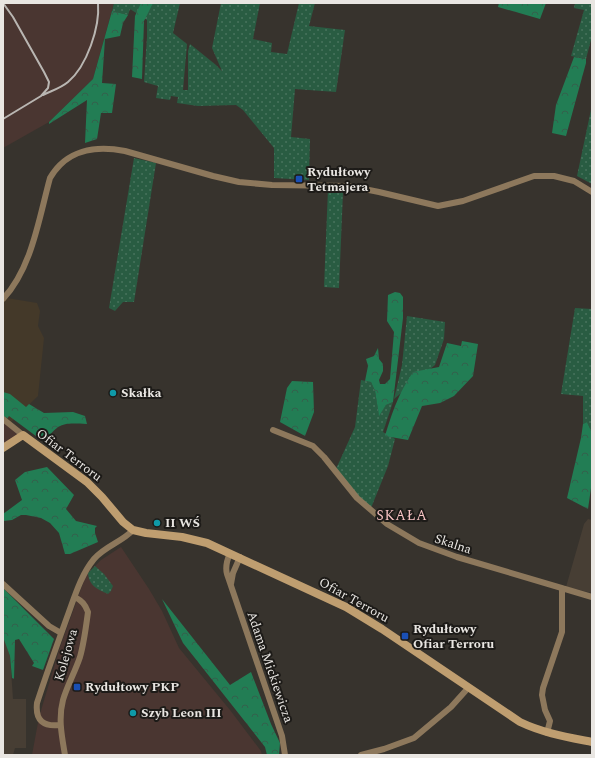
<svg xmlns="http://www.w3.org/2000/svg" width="595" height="758" font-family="Spectral,serif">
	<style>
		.commercial { fill: #443929 }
		.industrial { fill: #4a3631 }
		.built { fill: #473e34 }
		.grass { fill: url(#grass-dots) }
		.forest { fill: url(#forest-crowns) }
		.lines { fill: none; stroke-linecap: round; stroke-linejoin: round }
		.street { stroke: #8d785c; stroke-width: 6 }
		.secondary { stroke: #bf9e70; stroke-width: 8 }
		.rail { stroke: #b9b6b2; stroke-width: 2 }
		.transit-dot { fill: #1a4fb4; stroke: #1d1b18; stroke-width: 1.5 }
		.culture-dot { fill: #0f9aa8; stroke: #1d1b18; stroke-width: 1.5 }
		.labels { text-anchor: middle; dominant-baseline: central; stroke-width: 4; stroke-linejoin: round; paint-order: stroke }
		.poi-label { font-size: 13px; font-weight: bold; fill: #e9e6e2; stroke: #1d1b18; text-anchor: start }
		.street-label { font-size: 13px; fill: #e9e6e2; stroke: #1d1b18 }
		.neighbourhood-label { font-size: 14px; letter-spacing: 1px; fill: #f9c4c4; stroke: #1d1b18 }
	</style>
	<defs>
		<pattern id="grass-dots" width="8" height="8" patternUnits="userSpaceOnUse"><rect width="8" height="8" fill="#295c42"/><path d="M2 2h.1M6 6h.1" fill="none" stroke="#48735d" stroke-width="1.8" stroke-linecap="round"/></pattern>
		<pattern id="forest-crowns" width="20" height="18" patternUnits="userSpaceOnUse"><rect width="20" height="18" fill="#227d54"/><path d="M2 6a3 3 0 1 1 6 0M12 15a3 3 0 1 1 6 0" fill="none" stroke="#34614c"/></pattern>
	</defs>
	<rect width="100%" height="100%" fill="#37332d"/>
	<path class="commercial" d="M7,298L37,303L40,311L38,326L44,338L38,396L10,423L3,419V301Z"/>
	<path class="industrial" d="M3,3H114L93,79L49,122L3,148Z
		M3,419L23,435L3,448Z
		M121,547L149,589L162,611L179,648L230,710L261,751L262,755H32L39,717L60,647L86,575L101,560Z"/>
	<path class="built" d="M588,519L592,520V593L566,587L584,524Z
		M3,634L10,656L13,699H26V748H15L13,755H3Z"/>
	<path class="grass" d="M114,3H180L173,33L187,44L183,90H188V51L190,44L216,65L222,71L212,48L221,3H260L253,39L272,43L271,52L287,54L299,3H315L309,26L345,30L336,92L295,89L291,137L310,139L309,180L274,178V148L243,110L236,105L198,106L177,103L178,97L171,96L170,100L156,98L158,86L144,82L147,37V20L130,9L128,15L112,11Z
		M575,3H592V36L586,59L571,56L584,10L574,8Z
		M592,105V184L577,176Z
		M134,158L156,163L134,302H123L115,311L109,308Z
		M328,189L343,192L339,288L324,287Z
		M575,308L592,309V433L587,422L583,424V396L561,394Z
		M407,316L445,322L444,339L435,365L394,399L402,365Z
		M361,380L371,382L375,391L379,415L386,405L393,402L383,432L395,439L388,466L371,508L358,496L336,469L355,427Z
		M95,566L104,574L113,586L111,591L108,594C97,589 89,586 88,573Z"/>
	<path class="forest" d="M141,3H153L144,21L142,79L132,77L135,16Z
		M499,3H546L540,19L498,7Z
		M112,11L128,15L123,23L120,36L105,39L102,83L116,84L112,113H101L97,139L85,143L87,100L49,124V122L93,79Z
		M574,57L586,59V63L566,136L552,133L556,105Z
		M395,292L400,293L403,297V318L393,402L386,405L379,416L375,391L371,382L365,381L368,366L366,359L374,356L378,348L379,359L383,364V371L379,380L380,384H385L390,379L394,332L387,321L388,295Z
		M462,341L478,344L473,376L454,396L440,403L422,406L408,440L385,436C393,410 398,395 413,372L439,367L447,343L461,346Z
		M292,381L313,382L314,412L305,436L280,422L287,388Z
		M3,392L10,394L26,407L29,404L44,413L73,412L85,416L87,424C62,423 60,422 44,442L9,416L7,419L3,416Z
		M587,422L592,433V481L588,509L567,498L581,438L583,424Z
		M47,467L74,495L66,509L76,521L97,526L95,528V533L98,542L70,554H65L59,533L50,523L41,518L26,515H21L12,520L3,521V514L22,500L15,480L25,472Z
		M3,588L54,639L43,670L32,666L34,663L19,639L15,640L14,679L12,678L10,656L3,637Z
		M162,599L230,685L251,672L271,724L280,743L279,755H267L265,747L183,643Z"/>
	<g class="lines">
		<path class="street" d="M3,299C32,268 39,218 50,178C66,150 95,145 125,151L213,176L239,182L272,185L349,186L379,192L438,206L463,201L534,176H554L574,181L592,192
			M3,419L23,435
			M273,430L313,446L324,457L357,498L371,510L387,524L419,543L457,557L592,597
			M230,553C227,560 225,567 227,574L282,736L285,755
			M3,584L49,626L61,633
			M231,584L233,573L240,557
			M60,725C44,727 35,721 37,703C46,675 56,648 66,620C74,599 80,576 94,559C105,546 122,542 133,530
			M547,733L550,721L545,710L542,695L543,688L562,632V588
			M65,755C62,737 58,719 63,700C67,686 75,672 80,657C84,643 86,627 88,612C85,604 82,601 75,597
			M361,755L384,749L414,738L451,707L469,687"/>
		<path class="secondary" d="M3,448L23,435L87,482L102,497L123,522L133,530L146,533L182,537L207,543L346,607L382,629L520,722C543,733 567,737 592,742"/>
		<path class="rail" d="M3,3L13,17L44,72L49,82L48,88L41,96L3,119
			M43,95C51,91 61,88 68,82C87,66 100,27 98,3"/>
	</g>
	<g class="transit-dot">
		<rect x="295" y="175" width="8" height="8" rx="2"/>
		<rect x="401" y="632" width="8" height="8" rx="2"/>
		<rect x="73" y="683" width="8" height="8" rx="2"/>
	</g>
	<g class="culture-dot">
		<circle cx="113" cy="393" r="4"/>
		<circle cx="157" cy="523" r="4"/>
		<circle cx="133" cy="713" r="4"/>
	</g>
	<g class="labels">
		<g class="poi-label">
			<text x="307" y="172">Rydułtowy<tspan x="307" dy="15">Tetmajera</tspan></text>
			<text x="121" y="393">Skałka</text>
			<text x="165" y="523">II WŚ</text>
			<text x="413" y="629">Rydułtowy<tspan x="413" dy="15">Ofiar Terroru</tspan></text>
			<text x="85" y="687">Rydułtowy PKP</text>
			<text x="141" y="713">Szyb Leon III</text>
		</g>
		<g class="street-label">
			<text transform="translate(69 455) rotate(37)">Ofiar Terroru</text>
			<text transform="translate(453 544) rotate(18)">Skalna</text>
			<text transform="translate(354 600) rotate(29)">Ofiar Terroru</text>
			<text transform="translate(66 655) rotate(-74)">Kolejowa</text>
			<text transform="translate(270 667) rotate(71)">Adama Mickiewicza</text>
		</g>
		<g class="neighbourhood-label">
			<text x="402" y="515">SKAŁA</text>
		</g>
	</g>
	<rect width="595" height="758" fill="none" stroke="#e9e6e2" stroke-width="8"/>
</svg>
